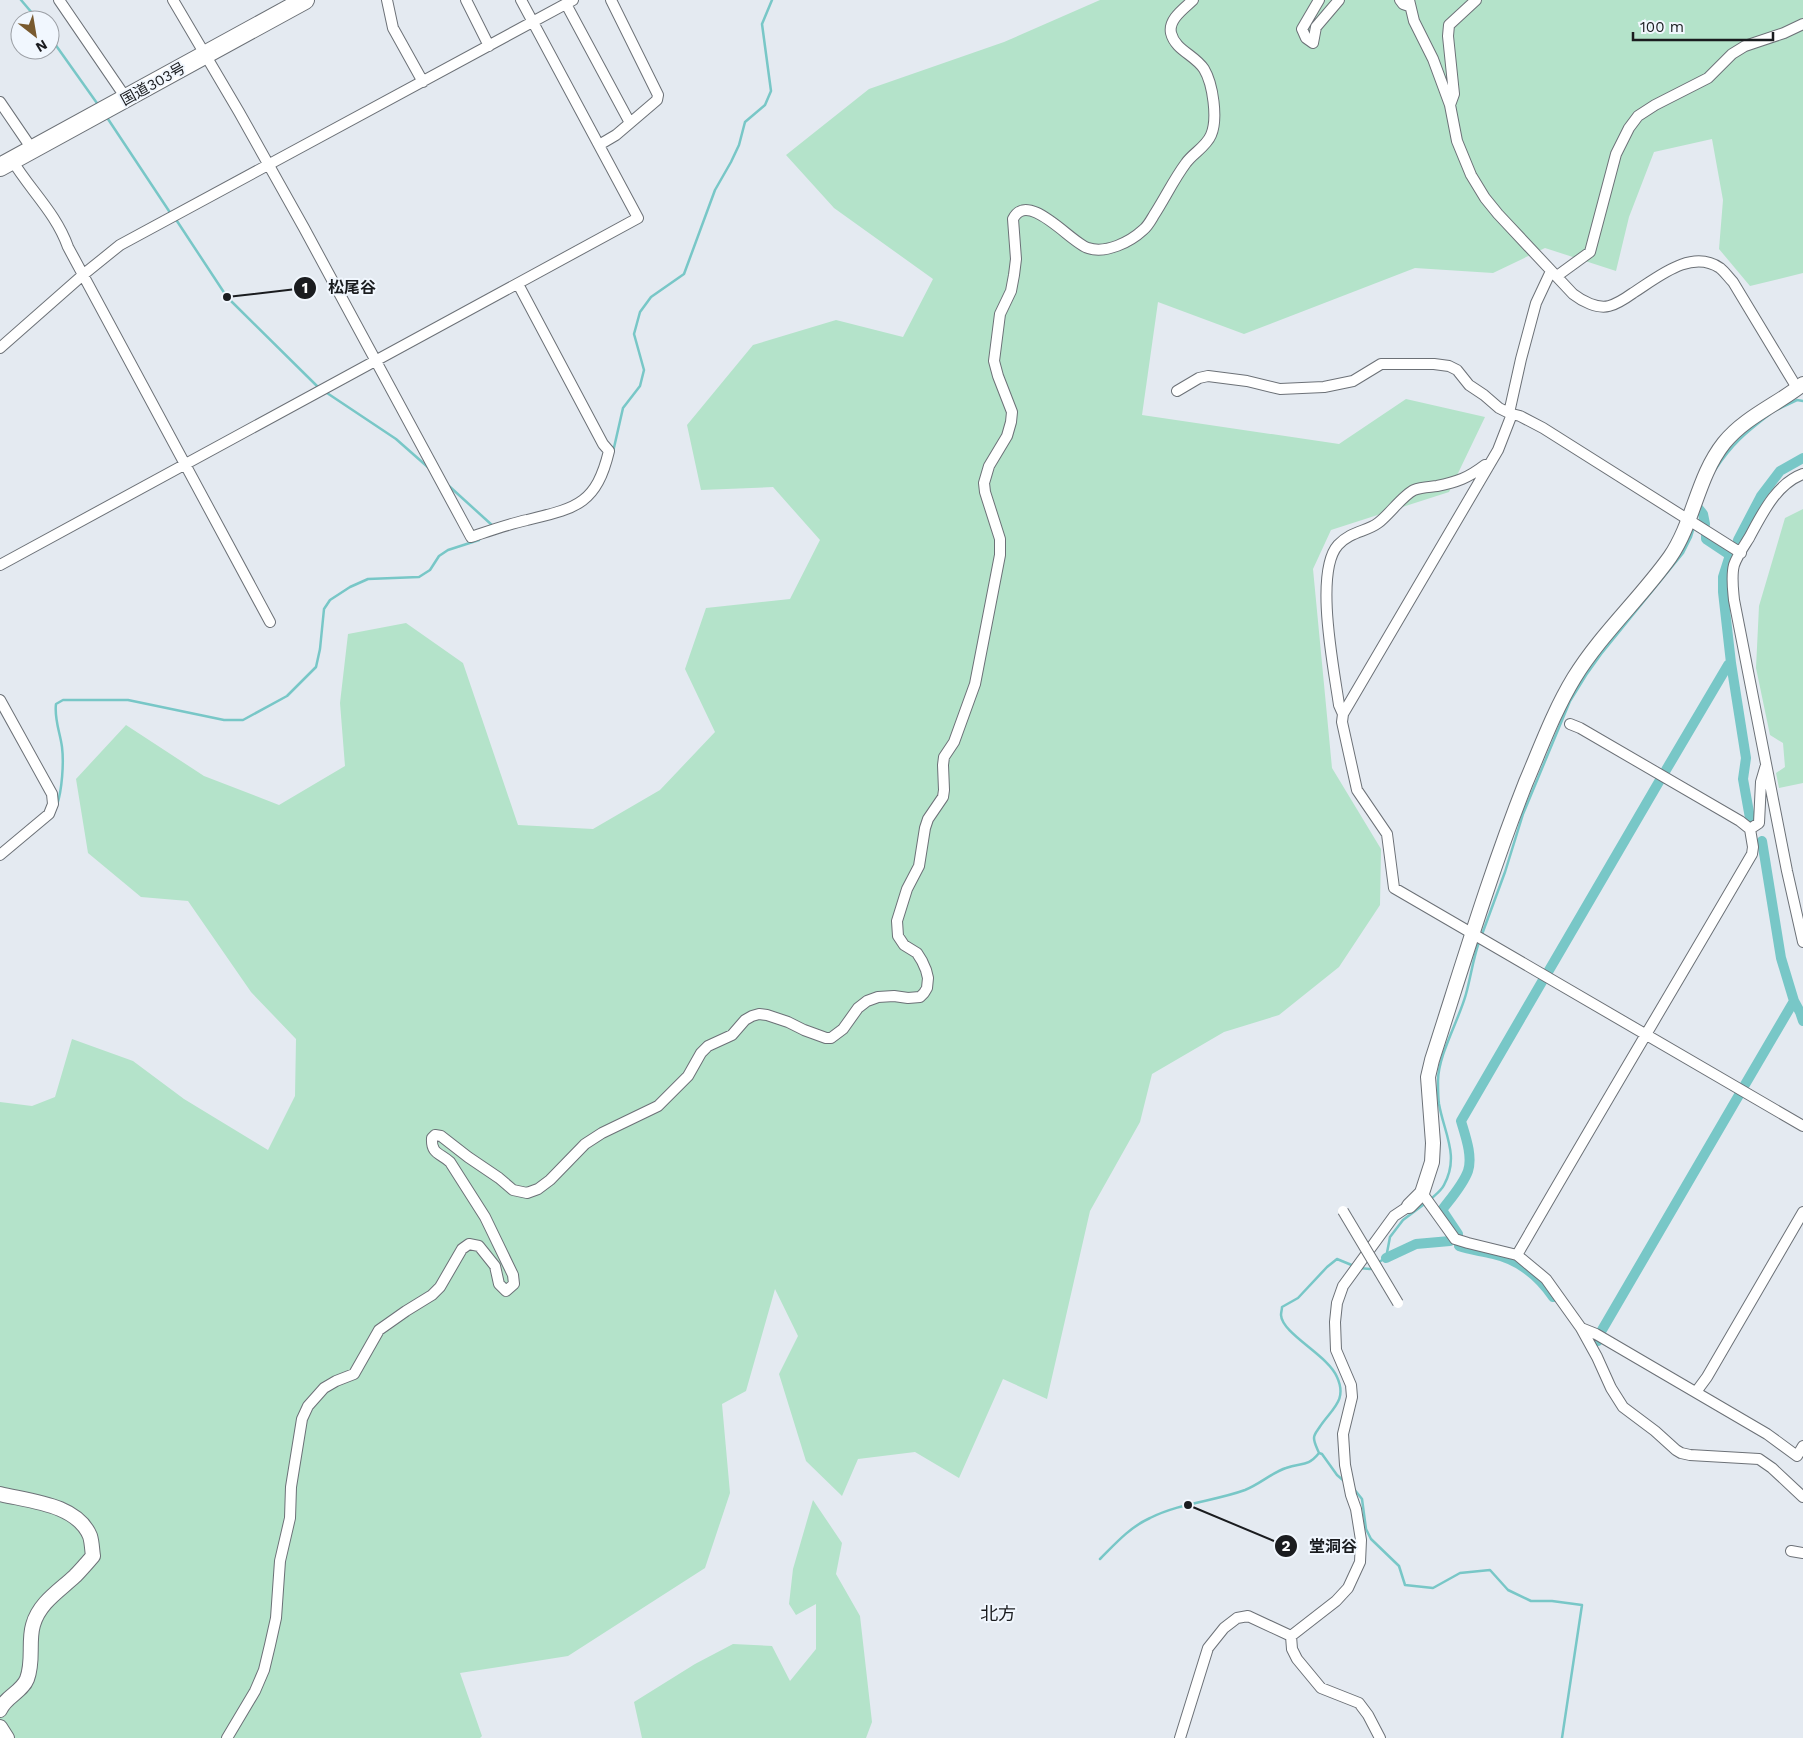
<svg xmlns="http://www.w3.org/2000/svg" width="1803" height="1738" font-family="'Work Sans','Noto Sans JP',sans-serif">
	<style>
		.green { fill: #b4e3ca }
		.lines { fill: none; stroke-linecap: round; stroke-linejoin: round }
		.stream { stroke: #78c7c7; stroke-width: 2.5 }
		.canal { stroke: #78c7c7; stroke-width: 10 }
		.street-casing { stroke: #6c7177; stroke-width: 12 }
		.secondary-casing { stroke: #6c7177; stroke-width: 16 }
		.highway-casing { stroke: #6c7177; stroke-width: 20 }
		.street { stroke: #fff; stroke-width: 10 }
		.secondary { stroke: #fff; stroke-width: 14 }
		.highway { stroke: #fff; stroke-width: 18 }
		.street-bridge-casing { stroke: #6c7177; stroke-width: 12; stroke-linecap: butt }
		.street-bridge { stroke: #fff; stroke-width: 10 }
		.labels { text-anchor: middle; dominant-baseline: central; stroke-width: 4; stroke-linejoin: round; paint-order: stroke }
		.street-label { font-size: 15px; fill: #1a1c1f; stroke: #f1f7fe }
		.quarter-label { font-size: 18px; fill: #1a1c1f; stroke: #f1f7fe }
		.leader { fill: none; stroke: #1a1c1f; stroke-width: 2 }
		.callout-dot { fill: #1a1c1f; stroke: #f1f7fe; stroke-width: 2 }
		.mark-label { font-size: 15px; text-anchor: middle; font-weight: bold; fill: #fff }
		.callout-label { font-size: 16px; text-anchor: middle; font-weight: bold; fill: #1a1c1f; stroke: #f1f7fe; stroke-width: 4; stroke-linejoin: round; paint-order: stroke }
	</style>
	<rect width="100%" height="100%" fill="#e4eaf1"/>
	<path class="green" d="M1100,0H1803V273L1750,286L1719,249L1723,200L1712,139L1654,152L1629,217L1616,271L1545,248L1493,273L1415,268L1244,334L1158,302L1142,415L1339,444L1406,399L1485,417L1449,492L1331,530L1313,569L1332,768L1381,849L1380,905L1339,967L1279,1015L1224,1032L1152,1074L1140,1122L1090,1211L1047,1399L1003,1379L959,1478L915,1452L858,1459L842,1496L806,1461L779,1374L798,1336L775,1289L746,1391L722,1404L730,1493L705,1568L568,1656L460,1673L482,1736L480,1738H0V1102L32,1106L55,1097L72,1039L133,1061L184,1099L268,1150L295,1096L296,1039L251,992L188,901L141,897L88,853L76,779L126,725L204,776L279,805L345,766L340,703L348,634L406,623L463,663L518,825L593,829L660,790L715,732L685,669L706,608L790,599L820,540L773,487L701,490L687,425L753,345L836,320L903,337L933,279L834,208L786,155L869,89L1004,42Z
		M1803,509V783L1779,788L1776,773L1785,767L1783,743L1770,735L1756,668L1759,606L1785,518Z
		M813,1500L842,1543L836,1574L860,1616L872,1722L866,1738H642L634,1702L695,1664L733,1644L772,1646L790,1681L816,1649V1604L796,1615L789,1604L793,1569Z"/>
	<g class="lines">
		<path class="stream" d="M21,0L38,20
			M50,37L99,106
			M106,116L171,214
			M175,218L227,297L319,388
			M324,391L396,439L430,469
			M1774,411L1797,400L1803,401
			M613,452L623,408L640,386L644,370L634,334L640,312L651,297L684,274L715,190L731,162L739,145L745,122L765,105L771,91L762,24L772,0
			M1715,470C1732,444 1745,433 1770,414
			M449,486L493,526
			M57,805C62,790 64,763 62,747C60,732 54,719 56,704L63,700H128L224,720H243L287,696L316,667L320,649L324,609L330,600L350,587L368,579L419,577L430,570L439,556L448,550L479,540
			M1481,937L1505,872L1523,814L1570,701L1586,675L1601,654L1683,553L1691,537L1694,527
			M1431,1199C1435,1195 1441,1191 1444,1185C1460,1156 1444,1133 1439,1104C1438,1097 1438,1088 1438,1081C1438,1055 1459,1020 1466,994C1471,976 1473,959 1479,942
			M1377,1263L1386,1258L1390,1237L1403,1220L1427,1202
			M1359,1268L1370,1269L1373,1267
			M1344,1481L1337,1475L1322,1454L1319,1453C1317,1448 1314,1443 1314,1438C1314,1434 1317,1431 1319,1428C1331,1409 1348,1401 1337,1377C1328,1355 1282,1334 1281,1315C1281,1312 1282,1310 1282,1307L1298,1298L1327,1267L1337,1259L1354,1266
			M1354,1489L1362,1499L1366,1529L1371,1539L1399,1566L1405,1585L1433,1588L1460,1573L1490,1570L1508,1590L1531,1601H1552L1582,1605L1562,1738
			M1100,1559C1115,1544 1130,1527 1150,1518C1180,1503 1215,1501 1245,1490C1260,1484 1273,1472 1286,1468C1301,1462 1307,1468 1319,1453"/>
		<path class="canal" d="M1699,509L1703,514L1705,524
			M1706,536V539L1730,555L1723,577V592L1731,663L1746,758L1743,779L1750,818
			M1738,540L1761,496L1780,471L1803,458
			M1666,770L1728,665L1731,663
			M1762,841L1781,958L1794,1001L1800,1012L1803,1021
			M1548,972L1660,780
			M1743,1088L1794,1001
			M1458,1234L1442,1210C1451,1198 1463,1185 1468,1171C1473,1156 1465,1135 1461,1121L1543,980
			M1459,1246C1470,1250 1482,1251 1493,1254C1519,1260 1538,1275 1553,1297
			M1386,1258L1416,1244L1450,1241
			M1602,1330L1739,1095
			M1592,1340L1598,1341"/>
		<g class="street-casing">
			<path id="street" d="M59,0L126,98
				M173,0L239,112L304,228L471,537C489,531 508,524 527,520C576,508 596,505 609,451L603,444L518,284
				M387,0L393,28L423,82
				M466,0L489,46
				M1319,0L1302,29L1306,38L1313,43L1316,27L1339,0
				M1400,0L1403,4L1409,6
				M1409,0L1414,21L1433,59L1450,105L1457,141L1471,175L1485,198L1498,214L1573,294C1582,301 1597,309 1609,306C1617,304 1626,298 1633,293C1657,278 1691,248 1720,268C1725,272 1729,278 1733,282L1797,388
				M566,4L630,123
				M0,102L32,149
				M1450,105L1454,94L1448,36L1449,25L1476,0
				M599,145L616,135L657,100L658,95L611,0
				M12,160C30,190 56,213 68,247L270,622
				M1551,271L1536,303L1521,359L1509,413L1512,414L1498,450L1343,714L1342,722L1357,790L1387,834L1394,888L1803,1126
				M1557,276L1590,252L1616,154L1629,128L1638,116L1655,105L1708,78L1732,54L1745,46L1784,33L1803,24
				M0,348L84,274L120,245L573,0
				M1177,391L1199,378L1208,376L1247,381L1280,389L1324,387L1353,381L1381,364H1434L1449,366L1457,370L1469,385L1484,395L1499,408L1509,413
				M1512,414L1520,416L1543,428L1741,553
				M1803,474C1776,484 1762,514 1749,538C1744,546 1737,556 1734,565C1731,576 1733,589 1734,600L1787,871L1803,942
				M0,565L638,218L521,0
				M0,700L52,794L53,804L49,814L0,855
				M1343,714L1339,705C1334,669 1314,572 1338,545C1351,531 1366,532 1378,523C1389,515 1403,495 1414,490C1421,487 1430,487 1437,486C1457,482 1468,478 1485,465H1489
				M1750,829L1759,823L1761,782L1766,765
				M1422,1193L1455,1239L1468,1243L1517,1255L1546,1279L1581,1328L1596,1334L1767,1434L1797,1456L1803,1446
				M1517,1255C1594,1121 1674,988 1752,854L1753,847L1750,829L1740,821L1580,728L1570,724
				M1581,1328L1597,1357L1611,1388L1623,1407L1655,1431L1676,1450L1681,1453L1690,1455L1759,1459L1772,1468L1803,1497
				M1696,1392L1707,1377L1803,1212
				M1791,1551L1803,1553
				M1291,1636L1336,1601L1348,1588L1360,1562L1361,1540L1356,1509L1351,1495L1345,1465L1343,1434L1352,1397L1351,1385L1336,1350L1335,1322L1337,1303L1343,1286L1394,1216L1409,1206
				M1291,1636L1292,1649L1297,1659L1321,1688L1359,1703L1368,1715L1380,1738
				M227,1738L255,1691L264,1670L270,1645L276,1618L280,1561L290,1518L291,1487L302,1419L308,1406L324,1388L336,1381L354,1374L379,1330L406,1311L432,1295L440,1287L462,1249L469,1244L479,1246L495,1266L499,1284L506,1291L514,1284L513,1275L485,1217L450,1162C440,1153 431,1154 432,1138L435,1135L441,1136L468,1157L499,1178L513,1190L527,1193L538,1189L550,1180L585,1144L602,1133L658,1106L688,1076L701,1053L708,1046L732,1035L745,1020L752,1016L759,1014L767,1015L788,1022L804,1030L826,1038H831L843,1029L858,1008L867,1001L878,997L894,996L908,998L920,997L924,993L927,988L928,978L926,970L922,961L917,953L904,945L898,936L897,921L907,889L919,866L925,828L928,819L943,797L944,790L943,765L944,757L954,742L975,684L1000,555V539L985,492L984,483L989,466L1007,436L1011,422L1012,412L998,376L994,361L1000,314L1011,291L1014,275L1016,259L1013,219C1028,189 1072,244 1088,248C1106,254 1130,242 1143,230C1148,226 1151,220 1154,215C1165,198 1174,179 1186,163C1193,153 1206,147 1211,135C1218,119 1213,84 1204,69C1195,55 1175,50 1171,33C1168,19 1185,8 1193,0
				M1180,1738L1208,1648L1224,1628L1237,1618L1248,1616L1291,1636"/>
		</g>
		<g class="secondary-casing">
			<path id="secondary" d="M1409,1206L1422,1193L1432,1162L1433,1143L1428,1077L1432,1060C1462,967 1490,873 1526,782C1541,747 1554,711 1574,678C1601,634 1640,599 1670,557C1694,522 1697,477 1724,443C1745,417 1778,404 1803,384
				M0,1494C29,1501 77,1504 90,1536C92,1542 92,1550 93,1556C87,1563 81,1570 75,1576C59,1591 39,1603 33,1625C28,1642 34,1661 27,1679C22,1692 5,1697 0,1710
				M0,1727L7,1738"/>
		</g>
		<g class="highway-casing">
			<path id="highway" d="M0,167L305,0"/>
		</g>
		<use href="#street" class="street"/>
		<use href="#secondary" class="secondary"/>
		<use href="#highway" class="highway"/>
		<g class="street-bridge-casing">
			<path id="street-bridge" d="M1343,1211L1398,1303"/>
		</g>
		<use href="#street-bridge" class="street-bridge"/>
	</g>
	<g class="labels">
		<g class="street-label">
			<text transform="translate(153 84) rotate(-29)">国道303号</text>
		</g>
		<g class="quarter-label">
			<text x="998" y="1613">北方</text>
		</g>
	</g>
	<path class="leader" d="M227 297L305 288M1188 1505L1286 1546"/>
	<g class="callout-dot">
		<circle cx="227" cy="297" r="5"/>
		<circle cx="1188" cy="1505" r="5"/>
		<circle cx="305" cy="288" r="12"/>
		<circle cx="1286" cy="1546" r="12"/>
	</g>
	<g class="mark-label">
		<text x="305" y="293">1</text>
		<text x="1286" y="1551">2</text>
	</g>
	<g class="callout-label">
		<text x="352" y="293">松尾谷</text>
		<text x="1333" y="1552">堂洞谷</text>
	</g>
	<g transform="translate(35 35) rotate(149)"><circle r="24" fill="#f1f7fe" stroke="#9b9fa5"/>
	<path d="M0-4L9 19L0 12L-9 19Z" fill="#795a2f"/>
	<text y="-8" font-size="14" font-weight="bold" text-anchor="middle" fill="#1a1c1f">N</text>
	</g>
	<path d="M1633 32v8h140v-8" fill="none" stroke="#1a1c1f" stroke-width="2.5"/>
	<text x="1640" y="32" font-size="15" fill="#1a1c1f" stroke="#f1f7fe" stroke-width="4" paint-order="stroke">100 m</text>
</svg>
